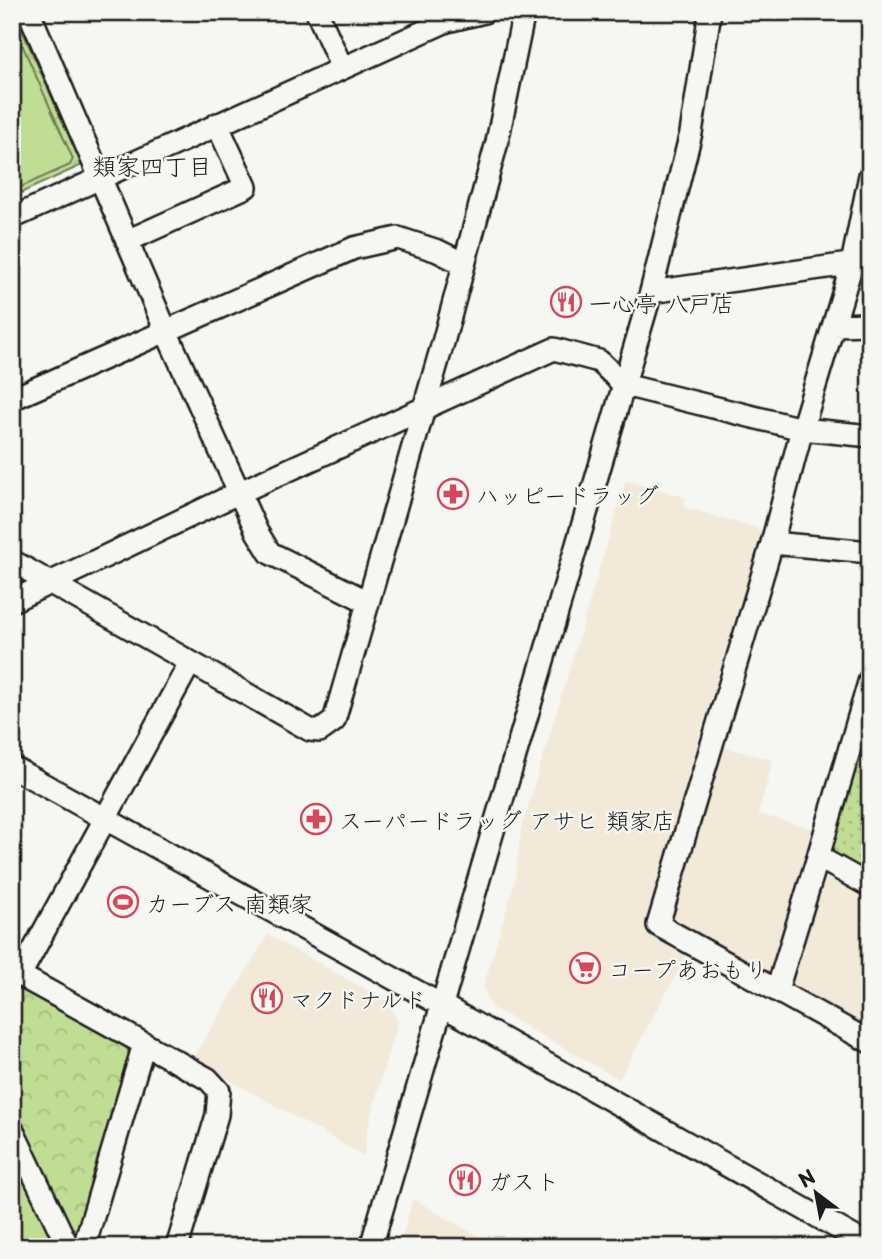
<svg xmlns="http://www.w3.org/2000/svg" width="882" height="1259" font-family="'Playpen Sans','Klee One',sans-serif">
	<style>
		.built { fill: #f2e9d8 }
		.grass { fill: url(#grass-dots); stroke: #6e7c58; stroke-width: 2 }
		.forest { fill: url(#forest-crowns); stroke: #6e7c58; stroke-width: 2 }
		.pitch { fill: #c0dd94; stroke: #6e7c58; stroke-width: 2 }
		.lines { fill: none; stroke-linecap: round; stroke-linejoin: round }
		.minor-casing { stroke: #1c1c1c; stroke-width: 26 }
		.minor { stroke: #f6f6f2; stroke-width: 21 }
		.labels { text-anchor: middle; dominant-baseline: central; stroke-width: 5; stroke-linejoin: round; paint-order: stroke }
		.poi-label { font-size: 23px; fill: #1c1c1c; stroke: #f6f6f2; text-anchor: start }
		.neighbourhood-label { font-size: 24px; fill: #1c1c1c; stroke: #f6f6f2 }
	</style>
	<defs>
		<pattern id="grass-dots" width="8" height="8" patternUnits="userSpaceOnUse" patternTransform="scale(1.75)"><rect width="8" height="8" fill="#c0dd94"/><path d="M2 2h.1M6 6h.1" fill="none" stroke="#a4bd7f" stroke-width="1.8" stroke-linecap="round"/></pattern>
		<pattern id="forest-crowns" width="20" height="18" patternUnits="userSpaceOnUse" patternTransform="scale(1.75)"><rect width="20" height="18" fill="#c0dd94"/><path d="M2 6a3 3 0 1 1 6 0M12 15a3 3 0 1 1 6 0" fill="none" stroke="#a4bd7f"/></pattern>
	</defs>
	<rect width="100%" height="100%" fill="#f6f6f2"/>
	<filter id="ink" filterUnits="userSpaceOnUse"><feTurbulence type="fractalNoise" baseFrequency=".0143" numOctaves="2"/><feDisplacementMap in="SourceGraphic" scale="14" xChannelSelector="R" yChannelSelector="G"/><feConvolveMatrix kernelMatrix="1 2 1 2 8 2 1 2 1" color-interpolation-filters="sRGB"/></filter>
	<g filter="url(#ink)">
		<path class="built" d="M626,481L685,497L684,507L763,530L698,740L773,760L758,814L817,830L809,860L870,894V999L857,1021L699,933L619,1079L491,1007L483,988L515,881L521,830Z
			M268,935L388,1002L398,1022L387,1056L367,1131L364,1156L193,1059Z
			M413,1199L490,1243L489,1247H399Z"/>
		<path class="grass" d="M870,706V876L834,856L829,847Z"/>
		<path class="forest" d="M12,12H14L82,165L12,197Z
			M12,984L127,1048L130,1058L79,1228L67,1230L12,1111Z"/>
		<path class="pitch" d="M12,22L73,159L70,165L12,191Z
			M12,1146L59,1247H12Z"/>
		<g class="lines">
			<g class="minor-casing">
				<path id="minor" d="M29,12L166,331L257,532L270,553L368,602
					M317,12L342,68
					M870,175L852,264L802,429L772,543L658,925L870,1042
					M12,218L447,21L484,12
					M127,241L246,187L217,124
					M651,292L870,261
					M834,325L870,324
					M12,399L354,248L398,238L438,251L464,264
					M772,543L870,552
					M12,561L310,730L320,731L334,721L444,339L497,142L524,12
					M12,601L238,493L554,349L599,361L624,385L802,429L870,436
					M12,767L490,1032L870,1246
					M818,857L870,886
					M12,971L208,1079L219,1091L217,1115L177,1247
					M20,975L190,663
					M777,990L818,857L870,679
					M12,1129L68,1247
					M84,1247L144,1044
					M371,1247L651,292L691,133L710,12"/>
			</g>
			<use href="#minor" class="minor"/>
		</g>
	</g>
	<defs>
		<g id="restaurant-ring" transform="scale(1.575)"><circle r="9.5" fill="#f6f6f2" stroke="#d1495b" stroke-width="1.5"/><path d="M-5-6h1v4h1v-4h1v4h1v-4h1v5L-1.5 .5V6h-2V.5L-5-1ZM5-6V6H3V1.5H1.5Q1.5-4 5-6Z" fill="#d1495b"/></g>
		<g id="pharmacy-ring" transform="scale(1.575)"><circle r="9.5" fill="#f6f6f2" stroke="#d1495b" stroke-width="1.5"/><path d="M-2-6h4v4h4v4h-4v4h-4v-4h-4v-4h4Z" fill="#d1495b"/></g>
		<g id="stadium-ring" transform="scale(1.575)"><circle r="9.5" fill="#f6f6f2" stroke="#d1495b" stroke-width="1.5"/><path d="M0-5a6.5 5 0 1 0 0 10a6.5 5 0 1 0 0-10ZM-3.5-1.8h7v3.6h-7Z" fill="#d1495b"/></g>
		<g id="supermarket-ring" transform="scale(1.575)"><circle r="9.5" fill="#f6f6f2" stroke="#d1495b" stroke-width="1.5"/><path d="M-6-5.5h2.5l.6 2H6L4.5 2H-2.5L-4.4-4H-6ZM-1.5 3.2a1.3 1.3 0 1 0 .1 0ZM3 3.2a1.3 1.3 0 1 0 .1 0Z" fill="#d1495b"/></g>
	</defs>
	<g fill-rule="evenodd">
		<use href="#restaurant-ring" x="566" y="302"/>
		<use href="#pharmacy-ring" x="453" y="494"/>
		<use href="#pharmacy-ring" x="316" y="819"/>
		<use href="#stadium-ring" x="123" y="902"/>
		<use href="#supermarket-ring" x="585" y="968"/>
		<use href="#restaurant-ring" x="267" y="998"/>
		<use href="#restaurant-ring" x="465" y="1180"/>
	</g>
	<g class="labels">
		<g class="poi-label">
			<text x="589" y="302">一心亭 八戸店</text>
			<text x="476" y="494">ハッピードラッグ</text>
			<text x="339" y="819">スーパードラッグ アサヒ 類家店</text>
			<text x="146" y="902">カーブス 南類家</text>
			<text x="608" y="968">コープあおもり</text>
			<text x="290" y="998">マクドナルド</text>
			<text x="488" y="1180">ガスト</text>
		</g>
		<g class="neighbourhood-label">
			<text x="152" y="165">類家四丁目</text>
		</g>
	</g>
	<rect width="882" height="1259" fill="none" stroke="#f6f6f2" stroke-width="42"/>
	<rect x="21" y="21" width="840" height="1217" fill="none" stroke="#1c1c1c" stroke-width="2.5" filter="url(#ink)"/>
	<g transform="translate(816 1193) rotate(328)" stroke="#f6f6f2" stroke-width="5" paint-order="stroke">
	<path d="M0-5L12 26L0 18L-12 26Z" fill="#1c1c1c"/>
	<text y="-10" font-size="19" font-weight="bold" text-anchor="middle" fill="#1c1c1c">N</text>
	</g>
</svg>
